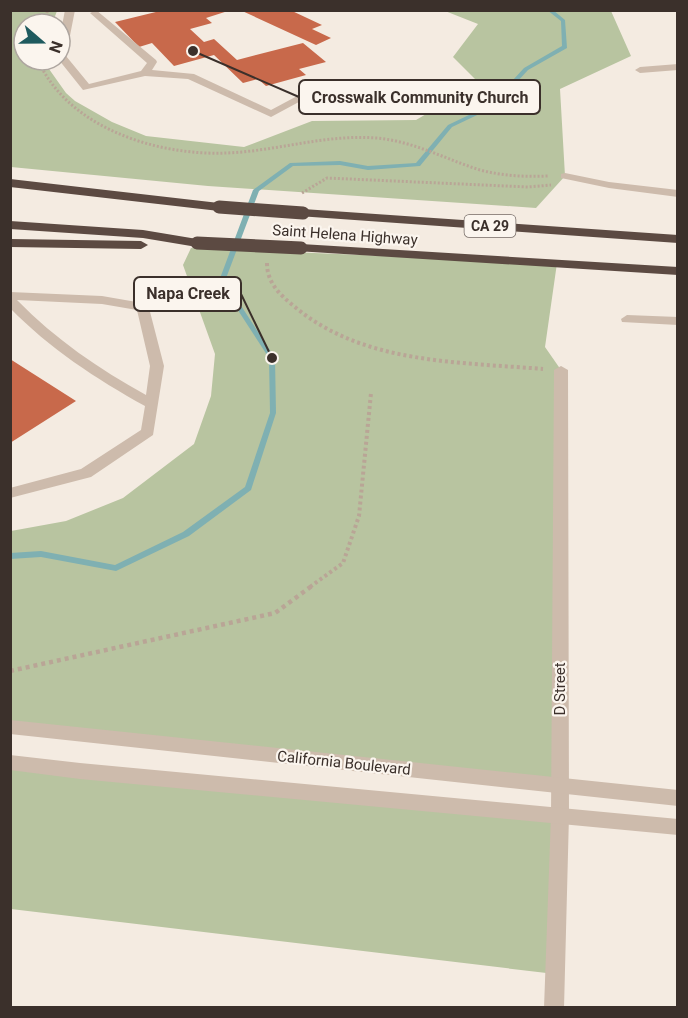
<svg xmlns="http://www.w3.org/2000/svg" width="688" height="1018" font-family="Roboto,sans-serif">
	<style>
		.green { fill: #b8c4a0 }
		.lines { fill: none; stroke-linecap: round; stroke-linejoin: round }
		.stream { fill: #7fb0b2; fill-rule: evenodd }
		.building { fill: #c8694b }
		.path-far2 { stroke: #b9a596; stroke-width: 3; stroke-dasharray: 2 2; stroke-linecap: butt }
		.path-far1 { stroke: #b9a596; stroke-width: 4; stroke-dasharray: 3 3; stroke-linecap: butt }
		.path { stroke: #b9a596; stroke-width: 4.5; stroke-dasharray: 4 4; stroke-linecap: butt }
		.service { fill: #cdbbac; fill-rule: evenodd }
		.minor { fill: #cdbbac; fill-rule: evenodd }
		.tertiary { fill: #cdbbac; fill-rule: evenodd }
		.motorway { fill: #5c4a42; fill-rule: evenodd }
		.motorway-bridge { stroke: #5c4a42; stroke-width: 13 }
		.labels { text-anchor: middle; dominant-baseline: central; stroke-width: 4.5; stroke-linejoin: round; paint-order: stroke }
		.shield { fill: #fbf5ee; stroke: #756b66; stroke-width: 1.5 }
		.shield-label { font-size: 14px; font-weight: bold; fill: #3b302b }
		.street-label { font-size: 15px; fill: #3b302b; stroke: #fbf5ee }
		.leader { fill: none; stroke: #3b302b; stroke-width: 2 }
		.callout-dot { fill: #3b302b; stroke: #fbf5ee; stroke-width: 2 }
		.callout { fill: #fbf5ee; stroke: #3b302b; stroke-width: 2 }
		.callout-label { font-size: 16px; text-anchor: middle; font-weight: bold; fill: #3b302b }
	</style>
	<rect width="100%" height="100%" fill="#f4ebe1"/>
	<path class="green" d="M10,11H57L52,24H24V60H48L49,69L66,93L75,101L112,122L146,136L244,147L312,121L416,120L479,83L453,57L478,24L445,11H611L631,56L560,89L565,176L536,208L208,186L11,167Z
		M191,248L557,263L545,347L561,370L560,786L11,727V531L66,521L123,498L194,444L211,396L215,354L183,265Z
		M11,762L560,815L555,974L11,909Z"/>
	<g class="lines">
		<path class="stream" d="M547,10H553L565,20L567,48L528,70L494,107L452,127L420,166L368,170L340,165L293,166L259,191L225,281L275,358L276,413L251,490L189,536L116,571L41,557L10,559V553L41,551L115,565L183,532L245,487L270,413L269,358L219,281L253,190L290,163L340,161L368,166L416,163L448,125L490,105L524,68L562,46L561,21Z"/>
	</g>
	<path class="building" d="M164,10H231L206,18L212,23L190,29L204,42L214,39L237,60L303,43L326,62L299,69L306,75L266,86L258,79L243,83L214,55L174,66L152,43L139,47L115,22Z
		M240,10H290L322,25L312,29L331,38L316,45Z
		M10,359L76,401L10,443Z"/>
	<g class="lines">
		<path class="path-far2" d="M42,24L48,10
			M38,60C68,128 157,156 227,153C277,151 326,134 376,138C413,141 445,159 480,170C503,176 525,177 548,176
			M302,193L327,178L528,187L551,185"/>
		<path class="path-far1" d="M267,263C267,283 280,295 295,307C363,364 459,362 543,369
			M310,587L343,563L359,516L371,393"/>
		<path class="path" d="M10,671L275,613L313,585"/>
		<path class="service" d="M65,10H75L66,56L89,84L141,71L147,63L90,13L96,10L156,60L157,62L152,70L194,74L271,110L314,87L323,89L271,117L188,79L145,76L83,90L59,60L60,36Z
			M678,64V70L640,73L635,70L640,67Z
			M10,292L102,296L148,304L164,366L153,435L91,477L10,498V488L81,469L141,430L145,406C96,379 49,348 10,308ZM17,300L102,304L137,310L150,366L146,395C99,369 55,339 17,300Z
			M627,315L678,317V325L622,322L621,319Z
			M560,807L567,809L569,815L564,1008H544L551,815L553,809Z"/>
		<path class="minor" d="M565,173L609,182L678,190V197L609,188L561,178V174Z
			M561,366L568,370L569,815L567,821L560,823L553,821L551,815L554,370Z"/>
		<path class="tertiary" d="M10,720L678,790V806L10,734Z
			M10,755L80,763L678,819V835L80,779L10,770Z"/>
		<path class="motorway" d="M10,179L219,203L226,207L219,211L10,187Z
			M303,209L678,235V243L298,216L296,213Z
			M10,221L143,230L197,239L204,243L197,247L143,238L10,229Z
			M10,239L141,241L148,245L141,249L10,247Z
			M301,244L678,267V275L296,251L294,248Z"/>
		<path class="motorway-bridge" d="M219,207L303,213
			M197,243L301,248"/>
	</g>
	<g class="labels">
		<rect class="shield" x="464.5" y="215" width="51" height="22" rx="4.5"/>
		<g class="shield-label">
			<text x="490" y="226">CA 29</text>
		</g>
		<g class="street-label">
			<text transform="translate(345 235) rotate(4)">Saint Helena Highway</text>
			<text transform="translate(560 689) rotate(-90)">D Street</text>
			<text transform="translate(344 763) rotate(6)">California Boulevard</text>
		</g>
	</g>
	<path class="leader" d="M193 51L299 97M272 358L241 294"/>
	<g class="callout-dot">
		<circle cx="193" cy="51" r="6"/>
		<circle cx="272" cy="358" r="6"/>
	</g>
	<g class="callout">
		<rect x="299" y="80" width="241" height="34" rx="6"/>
		<rect x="134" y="277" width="107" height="34" rx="6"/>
	</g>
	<g class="callout-label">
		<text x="420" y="103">Crosswalk Community Church</text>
		<text x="188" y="299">Napa Creek</text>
	</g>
	<rect width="688" height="1018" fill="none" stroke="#3b302b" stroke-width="24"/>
	<g transform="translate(42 42) rotate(110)"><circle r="28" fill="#fbf5ee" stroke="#aea6a0" stroke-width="1.5"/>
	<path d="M0-4.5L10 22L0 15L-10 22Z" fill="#1f5a5e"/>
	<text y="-9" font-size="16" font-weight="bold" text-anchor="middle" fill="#3b302b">N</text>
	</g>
</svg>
